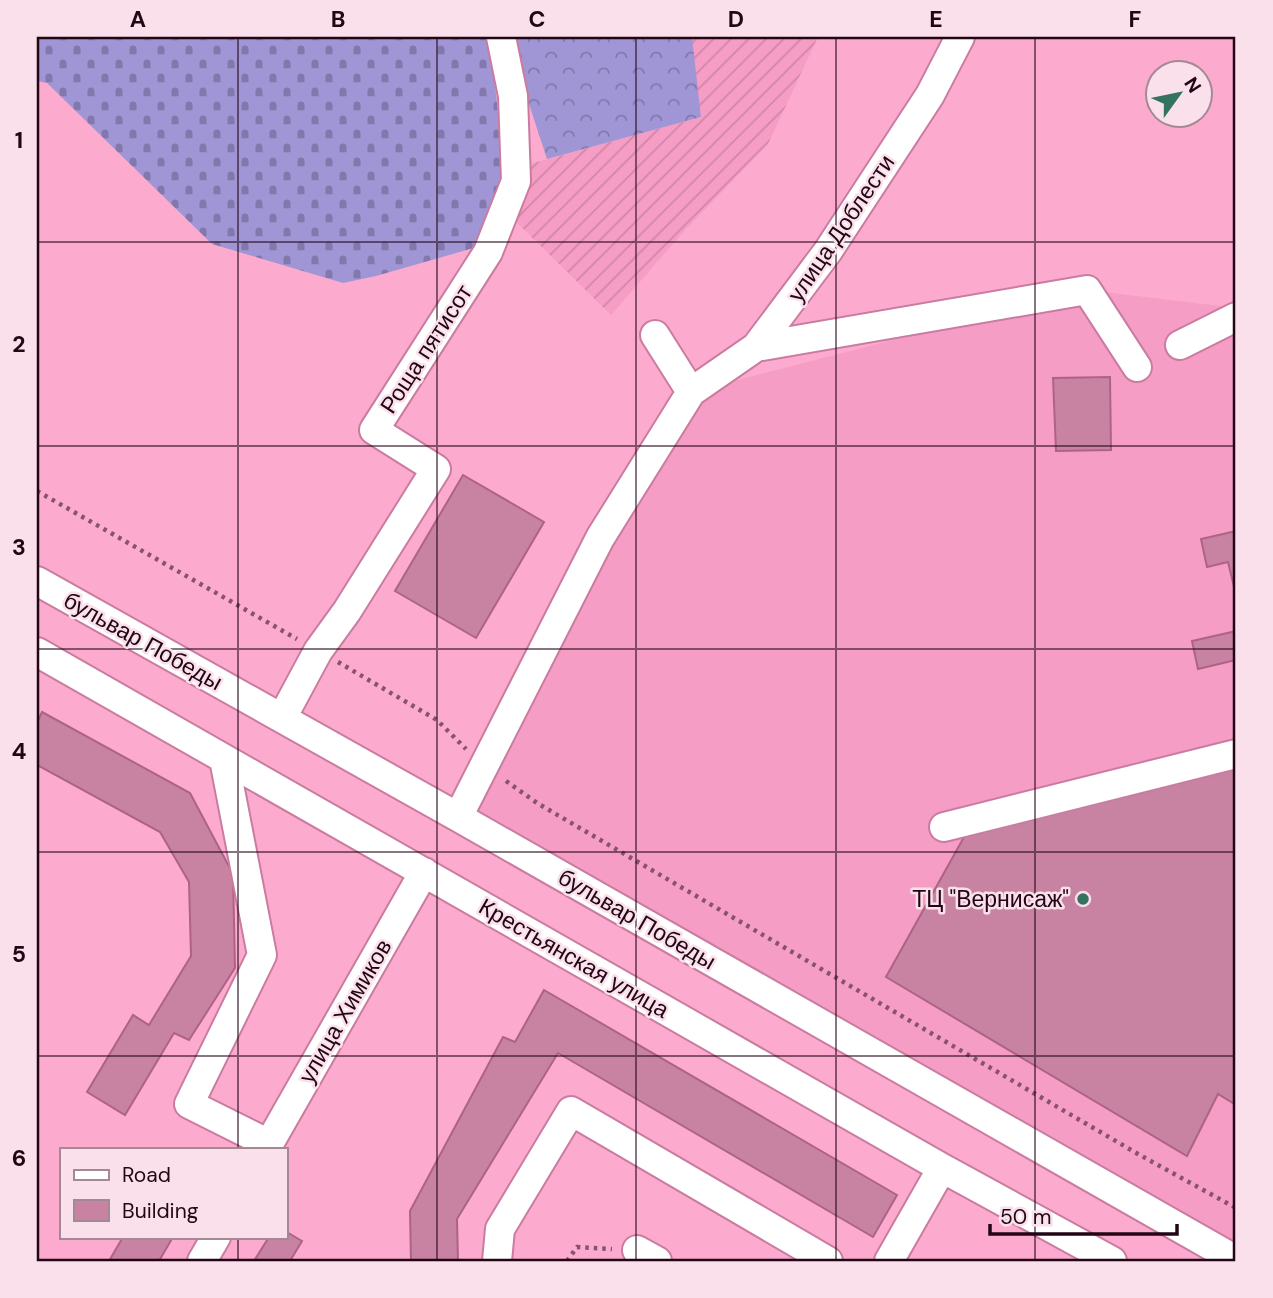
<svg xmlns="http://www.w3.org/2000/svg" width="1273" height="1298" font-family="'DM Sans',sans-serif">
	<style>
		.built { fill: #f59dc5 }
		.industrial { fill: url(#industrial-furrows) }
		.forest { fill: url(#forest-crowns) }
		.cemetery { fill: url(#cemetery-stones) }
		.building { fill: #c883a2; stroke: #ae6386; stroke-width: 2 }
		.lines { fill: none; stroke-linecap: round; stroke-linejoin: round }
		.minor-casing { stroke: #ca7ca0; stroke-width: 32 }
		.path { stroke: #87536c; stroke-width: 4.5; stroke-dasharray: 3.5 5; stroke-linecap: butt }
		.minor { stroke: #fff; stroke-width: 28 }
		.grid { fill: none; stroke: #220615; stroke-width: 2; stroke-opacity: 0.55 }
		.poi-dot { fill: #347360; stroke: #fae0ea; stroke-width: 2.5 }
		.labels { text-anchor: middle; dominant-baseline: central; stroke-width: 5; stroke-linejoin: round; paint-order: stroke }
		.street-label { font-size: 23px; fill: #220615; stroke: #fae0ea }
		.poi-label { font-size: 23px; fill: #220615; stroke: #fae0ea; text-anchor: end }
		.neatline { fill: none; stroke: #220615; stroke-width: 2.5 }
		.grid-label { font-size: 23px; text-anchor: middle; font-weight: bold; fill: #220615 }
	</style>
	<defs>
		<pattern id="industrial-furrows" width="10" height="10" patternUnits="userSpaceOnUse" patternTransform="scale(1.75)"><rect width="10" height="10" fill="#f59dc5"/><path d="M-1 1l2-2M0 10L10 0M9 11l2-2" fill="none" stroke="#d286a8"/></pattern>
		<pattern id="forest-crowns" width="20" height="18" patternUnits="userSpaceOnUse" patternTransform="scale(1.75)"><rect width="20" height="18" fill="#a096d5"/><path d="M2 6a3 3 0 1 1 6 0M12 15a3 3 0 1 1 6 0" fill="none" stroke="#8278ac"/></pattern>
		<pattern id="cemetery-stones" width="16" height="16" patternUnits="userSpaceOnUse" patternTransform="scale(1.75)"><rect width="16" height="16" fill="#a096d5"/><path d="M2 7V4a2 2 0 0 1 4 0v3zM10 15v-3a2 2 0 0 1 4 0v3z" fill="#8278ac"/></pattern>
	</defs>
	<rect width="100%" height="100%" fill="#fcabcf"/>
	<path class="built" d="M1087,290L1236,308V1254L458,817L691,392Z"/>
	<path class="industrial" d="M690,37H818L768,144L686,229L611,315L509,215L530,164L701,117Z"/>
	<path class="forest" d="M507,37H692L701,117L547,159Z"/>
	<path class="cemetery" d="M37,37H487L491,49L506,185L477,247L376,276L343,283L212,244L47,83L37,81Z"/>
	<path class="building" d="M1110,377L1111,450L1056,451L1053,378Z
		M463,475L544,522L476,638L395,591Z
		M1236,531V595L1228,562L1207,567L1201,539Z
		M1236,631V660L1198,669L1192,641Z
		M42,712L190,793L233,874L235,968L189,1040L174,1033L125,1115L87,1092L133,1015L149,1025L191,956L189,882L160,832L37,765V723Z
		M1236,762V1105L1218,1094L1187,1156L886,977L973,821Z
		M544,990L897,1195L873,1237L558,1053L457,1219L458,1261H411L410,1211L503,1037L515,1042Z
		M285,1231L302,1241L290,1261H254L269,1237H285Z
		M123,1237H173L159,1261H109Z"/>
	<g class="lines">
		<g class="minor-casing">
			<path id="minor" d="M655,335L691,392
				M1180,345L1236,317
				M756,347L1087,290L1137,367
				M37,581L458,817L1236,1260
				M37,652L942,1168L1112,1261
				M282,718L318,651L347,611L436,469L374,430L488,252L516,181L513,96L501,37
				M224,759L262,955L189,1104L269,1144
				M458,817L600,538L691,392L756,347L828,251L930,95L960,37
				M944,827L1236,754
				M266,1149L424,872
				M637,1250L657,1261
				M202,1261L216,1237
				M497,1261L500,1229L571,1111L828,1261
				M889,1261L942,1168"/>
		</g>
		<path class="path" d="M37,491L297,639
			M338,662L437,720L466,749
			M506,781L537,803L1138,1154L1236,1208
			M567,1261L577,1247L612,1249"/>
		<use href="#minor" class="minor"/>
	</g>
	<path class="grid" d="M238,37V1149M437,37V1261M636,37V1261M836,37V1261M1035,37V1261M37,242H1236M37,446H1236M37,649H1236M37,852H1236M37,1056H1236M238,1237V1261"/>
	<circle class="poi-dot" cx="1083" cy="899" r="7"/>
	<g class="labels">
		<g class="street-label">
			<text transform="translate(841 228) rotate(-56)">улица Доблести</text>
			<text transform="translate(426 349) rotate(-57)">Роща пятисот</text>
			<text transform="translate(143 641) rotate(29)">бульвар Победы</text>
			<text transform="translate(637 919) rotate(30)">бульвар Победы</text>
			<text transform="translate(574 958) rotate(30)">Крестьянская улица</text>
			<text transform="translate(345 1011) rotate(-60)">улица Химиков</text>
		</g>
		<g class="poi-label">
			<text x="1069" y="899">ТЦ "Вернисаж"</text>
		</g>
	</g>
	<rect width="1273" height="1298" fill="none" stroke="#fae0ea" stroke-width="77"/>
	<rect x="60" y="1148" width="228" height="91" fill="#fae0ea" stroke="#a48995" stroke-width="2"/>
	<rect x="74" y="1170" width="35" height="10" fill="#ffffff" stroke="#a48995" stroke-width="2"/>
	<text x="122" y="1182" font-size="21" fill="#220615">Road</text>
	<rect x="74" y="1200" width="35" height="21" fill="#c883a2" stroke="#a48995" stroke-width="2"/>
	<text x="122" y="1218" font-size="21" fill="#220615">Building</text>
	<g transform="translate(1179 94) rotate(57)"><circle r="33" fill="#fae0ea" stroke="#a48995" stroke-width="2"/>
	<path d="M0-5L12 26L0 18L-12 26Z" fill="#347360"/>
	<text y="-10" font-size="19" font-weight="bold" text-anchor="middle" fill="#220615">N</text>
	</g>
	<path d="M990 1224v10h187v-10" fill="none" stroke="#220615" stroke-width="3.5"/>
	<text x="1000" y="1224" font-size="21" fill="#220615" stroke="#fae0ea" stroke-width="5" paint-order="stroke">50 m</text>
	<rect x="38" y="38" width="1196" height="1222" class="neatline"/>
	<g class="grid-label">
		<text x="138" y="27">A</text>
		<text x="338" y="27">B</text>
		<text x="537" y="27">C</text>
		<text x="736" y="27">D</text>
		<text x="936" y="27">E</text>
		<text x="1135" y="27">F</text>
		<text x="19" y="148">1</text>
		<text x="19" y="352">2</text>
		<text x="19" y="555">3</text>
		<text x="19" y="759">4</text>
		<text x="19" y="962">5</text>
		<text x="19" y="1166">6</text>
	</g>
</svg>
